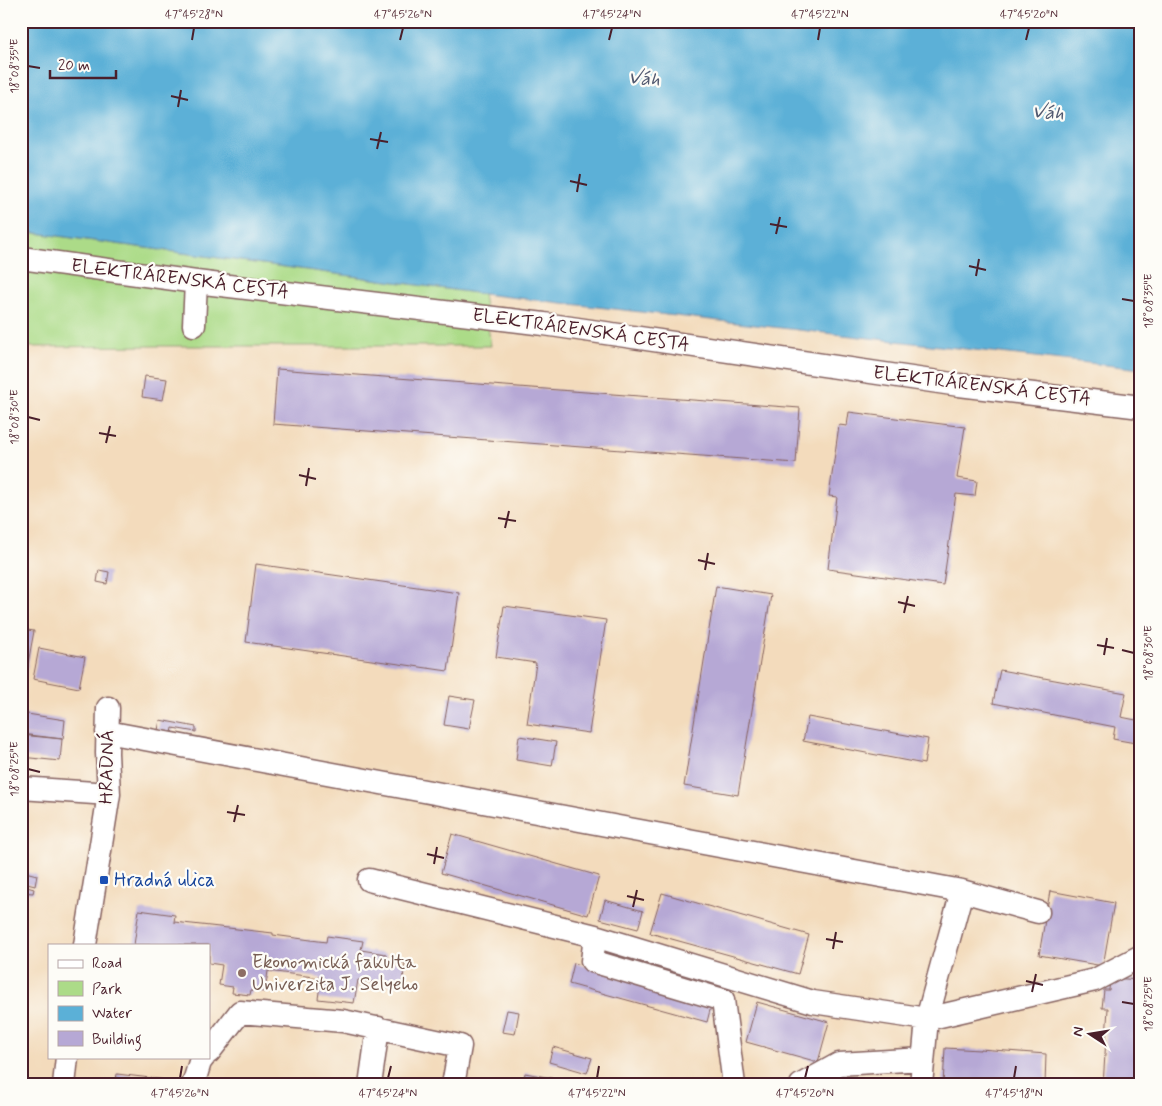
<svg xmlns="http://www.w3.org/2000/svg" width="1162" height="1106" font-family="Mynerve,sans-serif">
	<style>
		.green { fill: #acdb88; stroke: #7b7d5a }
		.water { fill: #5bb0d7; stroke: #526881 }
		.building { fill: #b6a8d5 }
		.lines { fill: none; stroke-linecap: round; stroke-linejoin: round }
		.minor-casing { stroke: #85615e; stroke-width: 25 }
		.minor { stroke: #fff; stroke-width: 22 }
		.ticks { fill: none; stroke: #4a1f2b; stroke-width: 2 }
		.transit-dot { fill: #1a4fb4; stroke: #fdfcf7; stroke-width: 2 }
		.education-dot { fill: #8d6e63; stroke: #fdfcf7; stroke-width: 2 }
		.labels { text-anchor: middle; dominant-baseline: central; stroke-width: 4.5; stroke-linejoin: round; paint-order: stroke }
		.street-label { font-size: 19px; fill: #4a1f2b; stroke: #fdfcf7 }
		.transit-label { font-size: 19px; fill: #164399; stroke: #fdfcf7; text-anchor: start }
		.education-label { font-size: 19px; fill: #785e54; stroke: #fdfcf7; text-anchor: start }
		.water-label { font-size: 20px; font-style: italic; fill: #515970; stroke: #fdfcf7 }
		.neatline { fill: none; stroke: #4a1f2b; stroke-width: 2 }
		.ticks-label { font-size: 12px; text-anchor: middle; fill: #4a1f2b }
	</style>
	<rect width="100%" height="100%" fill="#fdfcf7"/>
	<filter id="ink" filterUnits="userSpaceOnUse"><feTurbulence type="fractalNoise" baseFrequency=".02" numOctaves="2"/><feDisplacementMap in="SourceGraphic" scale="10" xChannelSelector="R" yChannelSelector="G"/><feConvolveMatrix kernelMatrix="1 2 1 2 8 2 1 2 1" color-interpolation-filters="sRGB"/></filter>
	<filter id="wash" filterUnits="userSpaceOnUse"><feTurbulence type="fractalNoise" baseFrequency=".0096" numOctaves="4" result="noise"/><feDisplacementMap in="SourceGraphic" scale="20" xChannelSelector="R" yChannelSelector="G"/><feGaussianBlur stdDeviation="1.12" result="paint"/><feColorMatrix in="noise" values="0 0 0 0 0 0 0 0 0 0 0 0 0 0 0 0 0 1.4 0 .05"/><feComposite in="paint" operator="in"/></filter>
	<g filter="url(#wash)">
		<rect width="100%" height="100%" fill="#f3dbbc"/>
		<path class="green" d="M21,231L483,294L491,346H159L21,347Z"/>
		<path class="water" d="M21,21H1141V369L483,294L21,231Z"/>
		<g id="blocks">
			<path class="building" d="M277,369L800,408L796,463L273,424Z
				M145,376L167,379L163,400L142,397Z
				M849,412L965,427L957,478L977,481L975,496L956,494L943,585L828,569L837,497L829,496L839,425L847,426Z
				M256,564L459,593L448,671L246,642Z
				M99,570L109,572L107,584L97,582Z
				M716,586L771,595L738,795L684,786Z
				M504,606L606,620L589,733L527,724L536,663L496,657Z
				M21,629L34,631L24,685L21,684Z
				M39,648L85,657L79,688L33,679Z
				M1000,670L1126,693L1121,717L1141,721V744L1113,739L1115,727L993,703Z
				M449,696L475,700L469,729L444,725Z
				M21,713L65,720L63,739L21,734Z
				M808,717L928,739L924,764L803,741Z
				M160,720L196,727V732L173,728L172,733L158,730Z
				M21,735L62,739L60,761L21,757Z
				M519,736L556,742L552,766L516,760Z
				M452,834L599,876L588,915L441,873Z
				M21,871L37,875L35,886L27,884V887L34,889L33,893L21,892Z
				M1050,891L1114,903L1103,966L1039,955Z
				M662,893L809,935L798,974L650,933Z
				M605,900L643,911L638,929L600,919Z
				M139,910L175,915L174,922L273,933V935L326,942L327,936L363,941L361,950L386,954V961L405,963L402,986L358,980L354,1003L318,999L321,978L268,971L265,992L251,990L250,995L232,993L233,987L219,985L222,965L209,963V945H134Z
				M574,963L712,1002L707,1022L569,984Z
				M1110,978L1141,980V1055L1139,1085H1103L1108,1008H1102L1104,990H1109Z
				M757,1002L829,1022L818,1062L746,1042Z
				M507,1010L519,1012L515,1034L502,1032Z
				M21,1030L27,1031L22,1078H21Z
				M553,1047L592,1058L587,1073L549,1062Z
				M945,1048L980,1050V1049L1046,1054L1045,1085H943Z
				M525,1073L584,1084V1085H523Z
				M117,1074L167,1080V1085H115Z
				M835,1074L865,1084V1085H831Z"/>
		</g>
	</g>
	<g filter="url(#ink)">
		<use href="#blocks" fill-opacity="0" stroke="#85615e" stroke-width="1"/>
		<g class="lines">
			<g class="minor-casing">
				<path id="minor" d="M21,258L196,282L544,324L959,385L1141,407
					M194,325L196,282
					M107,732L962,891L1038,912
					M21,788L109,794
					M369,880L595,936L813,1002L927,1019L1095,980L1141,956
					M595,936L592,961L723,1000L734,1085
					M85,945L109,794L107,753L108,708
					M209,1052L240,1012L343,1021L460,1046L453,1085
					M64,1085L67,1057
					M193,1085L200,1062L204,1057
					M370,1085L378,1028
					M801,1085L839,1064L923,1059
					M921,1085L927,1019L962,891"/>
			</g>
			<use href="#minor" class="minor"/>
		</g>
	</g>
	<path class="ticks" d="M192,40L194,28M400,40L403,28M609,40L612,28M818,40L820,28M1026,40L1029,28M28,66L40,68M171,96L188,100M178,107L181,90M370,139L388,142M377,149L381,132M570,181L587,185M577,192L580,174M770,224L787,227M776,234L780,217M969,266L986,270M976,276L979,259M1122,299L1134,301M28,417L40,420M99,433L116,436M106,443L110,426M299,475L316,479M306,486L309,468M498,518L516,521M505,528L509,511M698,560L715,564M705,570L708,553M898,602L915,606M904,613L908,596M1097,645L1114,648M1122,650L1134,653M1104,655L1107,638M28,769L40,772M227,812L245,815M234,822L238,805M427,854L444,858M434,864L437,847M627,896L644,900M633,907L637,890M826,939L843,942M833,949L836,932M1026,981L1043,985M1032,992L1036,974M1122,1002L1134,1004M180,1078L182,1066M388,1078L391,1066M597,1078L599,1066M805,1078L808,1066M1014,1078L1016,1066"/>
	<rect class="transit-dot" x="99" y="875" width="10" height="10" rx="2.5"/>
	<circle class="education-dot" cx="242" cy="973" r="5"/>
	<g class="labels">
		<g class="street-label">
			<text transform="translate(180 279) rotate(7)">ELEKTRÁRENSKÁ CESTA</text>
			<text transform="translate(581 330) rotate(8)">ELEKTRÁRENSKÁ CESTA</text>
			<text transform="translate(982 386) rotate(7)">ELEKTRÁRENSKÁ CESTA</text>
			<text transform="translate(107 767) rotate(-89)">HRADNÁ</text>
		</g>
		<g class="transit-label">
			<text x="114" y="880">Hradná ulica</text>
		</g>
		<g class="education-label">
			<text x="252" y="962">Ekonomická fakulta<tspan x="252" dy="22">Univerzita J. Selyeho</tspan></text>
		</g>
		<g class="water-label">
			<text transform="translate(644 79) rotate(5)">Váh</text>
			<text transform="translate(1048 113) rotate(5)">Váh</text>
		</g>
	</g>
	<rect width="1162" height="1106" fill="none" stroke="#fdfcf7" stroke-width="55"/>
	<rect x="48" y="944" width="162" height="115" fill="#fdfcf7" stroke="#b5a4a5"/>
	<rect x="58" y="960" width="25" height="8" fill="#ffffff" stroke="#b5a4a5"/>
	<text x="92" y="968" font-size="15" fill="#4a1f2b">Road</text>
	<rect x="58" y="981" width="25" height="15" fill="#acdb88" stroke="#b5a4a5"/>
	<text x="92" y="994" font-size="15" fill="#4a1f2b">Park</text>
	<rect x="58" y="1006" width="25" height="15" fill="#5bb0d7" stroke="#b5a4a5"/>
	<text x="92" y="1018" font-size="15" fill="#4a1f2b">Water</text>
	<rect x="58" y="1031" width="25" height="15" fill="#b6a8d5" stroke="#b5a4a5"/>
	<text x="92" y="1044" font-size="15" fill="#4a1f2b">Building</text>
	<g transform="translate(1090 1034) rotate(282)" stroke="#fdfcf7" stroke-width="4" paint-order="stroke">
	<path d="M0-4L9 19L0 12L-9 19Z" fill="#4a1f2b"/>
	<text y="-8" font-size="14" font-weight="bold" text-anchor="middle" fill="#4a1f2b">N</text>
	</g>
	<path d="M50 70v8h66v-8" fill="none" stroke="#4a1f2b" stroke-width="2.5"/>
	<text x="58" y="70" font-size="15" fill="#4a1f2b" stroke="#fdfcf7" stroke-width="4" paint-order="stroke">20 m</text>
	<rect x="28" y="28" width="1106" height="1050" class="neatline"/>
	<g class="ticks-label">
		<text x="194" y="18">47°45'28"N</text>
		<text x="403" y="18">47°45'26"N</text>
		<text x="612" y="18">47°45'24"N</text>
		<text x="820" y="18">47°45'22"N</text>
		<text x="1029" y="18">47°45'20"N</text>
		<text transform="translate(14 66) rotate(-90)" y="4">18°08'35"E</text>
		<text transform="translate(1148 301) rotate(-90)" y="4">18°08'35"E</text>
		<text transform="translate(14 417) rotate(-90)" y="4">18°08'30"E</text>
		<text transform="translate(1148 653) rotate(-90)" y="4">18°08'30"E</text>
		<text transform="translate(14 769) rotate(-90)" y="4">18°08'25"E</text>
		<text transform="translate(1148 1004) rotate(-90)" y="4">18°08'25"E</text>
		<text x="180" y="1097">47°45'26"N</text>
		<text x="388" y="1097">47°45'24"N</text>
		<text x="597" y="1097">47°45'22"N</text>
		<text x="805" y="1097">47°45'20"N</text>
		<text x="1014" y="1097">47°45'18"N</text>
	</g>
</svg>
